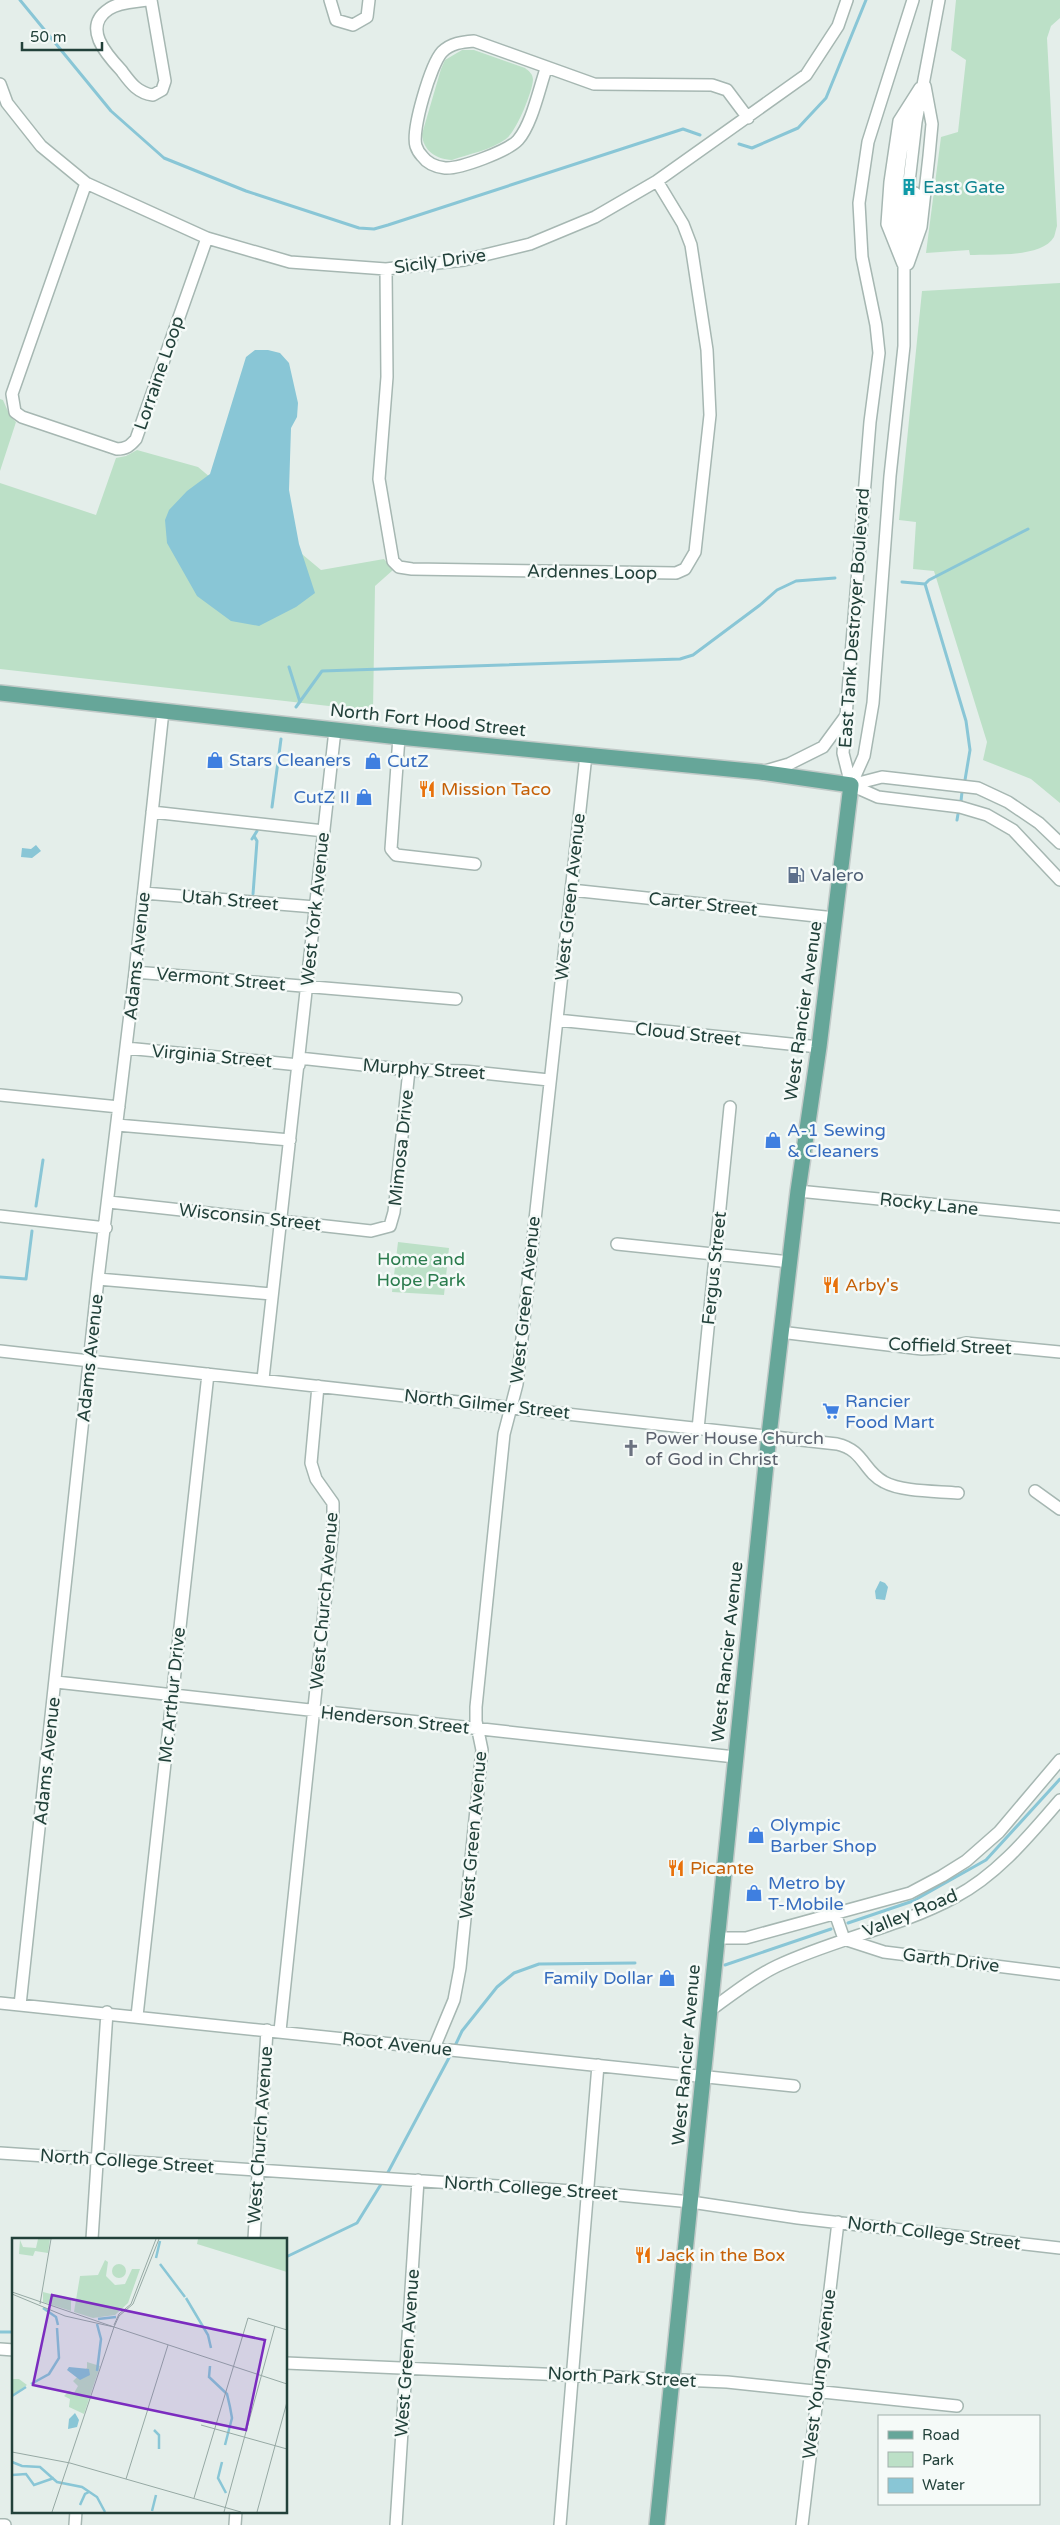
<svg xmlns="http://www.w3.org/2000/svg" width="1060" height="2525" font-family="'Varela Round',sans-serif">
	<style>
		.green { fill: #bce0c7 }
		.water { fill: #89c6d6 }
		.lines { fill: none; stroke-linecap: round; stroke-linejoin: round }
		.stream { stroke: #89c6d6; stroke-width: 3 }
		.minor-casing { stroke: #a6b7b2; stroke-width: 14 }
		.major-casing { stroke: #c1cac8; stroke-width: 18 }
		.minor { stroke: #fff; stroke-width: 11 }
		.major { stroke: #66a699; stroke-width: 15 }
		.labels { text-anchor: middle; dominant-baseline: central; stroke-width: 5; stroke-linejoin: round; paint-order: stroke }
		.culture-label { font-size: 18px; fill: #0d838f; stroke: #f5faf8; text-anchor: start }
		.street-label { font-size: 18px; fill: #22413a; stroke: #f5faf8 }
		.shop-label { font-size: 18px; fill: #366cbe; stroke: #f5faf8; text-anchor: start }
		.food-label { font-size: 18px; fill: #c56008; stroke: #f5faf8; text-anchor: start }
		.service-label { font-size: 18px; fill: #4e5e75; stroke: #f5faf8; text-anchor: start }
		.park-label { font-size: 18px; fill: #2a7b4d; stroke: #f5faf8 }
		.worship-label { font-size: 18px; fill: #5b616d; stroke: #f5faf8; text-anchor: start }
		.inset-river { fill: none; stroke: #89c6d6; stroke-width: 2.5 }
		.inset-road { fill: none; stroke: #96a9a4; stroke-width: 1 }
		.view { fill: #7b2cbf; fill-opacity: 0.15; stroke: #7b2cbf; stroke-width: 2.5 }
		.inset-edge { fill: none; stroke: #22413a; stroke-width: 2.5 }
	</style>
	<rect width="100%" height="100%" fill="#e4eeea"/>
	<path class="green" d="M956,0H1060V18L1051,26L1047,38L1057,226C1056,229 1055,234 1054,237C1042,258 991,254 970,255L969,250L926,253L941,137L958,132L966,60L951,50Z
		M462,50H474L525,68C529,71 533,74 533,80C532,93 516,132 506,139C491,150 469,154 452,160C436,159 423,151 422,134L441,69L445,60Z
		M1060,283V803L1031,779L983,760L987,742L934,571L913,569L916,522L899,520L922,291Z
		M0,399L3,400L10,416L16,422L0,471Z
		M137,450L198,467L321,570L384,559L393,570L375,586L373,711L0,669V483L96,515L116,458L126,456Z
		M398,1242L449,1248L444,1295L392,1292Z"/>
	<path class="water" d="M255,350H268L280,353L289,363L298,403L297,417L291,428L289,490L299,544L315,593L296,607L259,626L231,621L197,596L167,543L165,520L169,510L187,491L210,474L246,357Z
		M36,845L41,851L32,858L21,857L22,848L31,849Z
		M880,1581L885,1583L888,1587L885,1600L876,1599L875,1591Z"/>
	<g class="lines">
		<path class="stream" d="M20,0L111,111L164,158L246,191L359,228L374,229L388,225L683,129L700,135
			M739,144L752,148L798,128L826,98L866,0
			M902,582L925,584L966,721L970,750L965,780
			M925,584L929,580L1028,529
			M289,667L300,702
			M296,707L322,671L680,659L693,655L760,605L777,590L796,581L835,578
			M961,801L962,792
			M272,807L281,739
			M957,820L958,814
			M252,839L257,831
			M253,894L257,841L254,836
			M36,1206L43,1160
			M0,1277L26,1279L32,1231
			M848,1923L913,1901L986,1860L1060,1779
			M725,1965L831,1929
			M454,2048L462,2031L497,1987L514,1973L539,1964L635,1963
			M386,2176L451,2054
			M286,2257L357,2223L383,2181
			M0,2332H14"/>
		<g class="minor-casing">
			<path id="minor" d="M147,0C135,2 119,2 109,9C82,27 106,54 121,70C130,82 137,93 153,95L162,90L165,81L151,0
				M330,0L336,20L353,25L367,17L369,0
				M546,69C539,89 532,124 518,140C508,151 460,169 445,168C436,167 427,163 422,156C420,154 417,149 416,146C411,130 431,64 442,52C451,43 462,42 474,41L594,84L712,85L727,90L748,118
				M0,84L7,103L41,146L86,183L207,238L290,262L386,269L464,260L530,244L595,217L657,181L806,75L838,26L847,0
				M86,183L12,394L15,412L22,417L117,449C126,449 130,446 136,439L207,238
				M899,239C892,210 900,138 912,110
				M910,241L915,193
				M903,264L887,224L890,182L899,121L920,88
				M908,264L921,227L929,156L932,124L925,86
				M386,269L387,377L379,479L393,561L399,567L412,569L676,573L685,569L695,552L710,415L707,350L691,245L683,224L657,181
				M399,737L391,849L396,855L475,864
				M765,771L789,764L823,747L845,717
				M851,785L843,753L870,422L879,353L876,325L862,257L859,203L868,142L913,0
				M851,785L864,756L873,703L890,476L904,346V225L916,122L939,0
				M851,785L878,797L960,807L987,815L1013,830L1060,880
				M851,785L882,777L978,788L1008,802L1039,823L1060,843
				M152,812L324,831
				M571,890L835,918
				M144,893L315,907
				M135,972L456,999
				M557,1020L819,1047
				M126,1048L299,1065
				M299,1058L409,1070L464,1071L549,1080
				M0,1095L119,1107
				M117,1125L290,1140
				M798,1191L1060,1217
				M109,1202L371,1231L390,1226L394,1212L409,1070
				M0,1216L106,1228
				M617,1244L790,1262
				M98,1279L272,1294
				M780,1332L922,1349L943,1348L966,1343L1060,1352
				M0,1351L837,1444C864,1450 863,1471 884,1482C902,1492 937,1491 958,1493
				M263,1379L335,730
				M698,1429L730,1107
				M1035,1491L1060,1509
				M56,1682L735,1757
				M835,1913L844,1939L884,1952L1060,1974
				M716,1938H746L910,1893L942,1876L966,1861L999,1832L1060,1760
				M0,2003L794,2086
				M20,2005L98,1279L135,972L163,711
				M708,2012C730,1996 752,1978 777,1966C834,1939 900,1927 955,1897C997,1875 1029,1836 1060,1800
				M137,2016L208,1374
				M280,2031L333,1527V1503L316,1479L311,1463L318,1386
				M434,2048L454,2000L460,1968L482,1750L476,1721V1707L504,1434L517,1384L586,755
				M0,2153L588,2192L691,2202L798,2218L1060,2248
				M92,2239L107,2012
				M254,2239L267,2030
				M0,2349L14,2350
				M286,2363L727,2382L957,2406
				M0,2525H5
				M75,2525L76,2511
				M235,2525L236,2511
				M396,2525L418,2180
				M560,2525L598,2065
				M802,2525L838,2222"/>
		</g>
		<g class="major-casing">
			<path id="major" d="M0,693L399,737L760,772L851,785L819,1047L798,1191L769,1435L657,2525"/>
		</g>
		<use href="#minor" class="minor"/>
		<use href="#major" class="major"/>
	</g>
	<defs>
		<g id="building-bare" transform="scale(1.35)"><path d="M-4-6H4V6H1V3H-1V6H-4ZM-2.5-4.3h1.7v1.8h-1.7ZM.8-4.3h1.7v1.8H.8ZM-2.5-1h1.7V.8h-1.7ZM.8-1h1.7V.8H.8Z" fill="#0f9aa8" stroke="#f5faf8" stroke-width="2.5" paint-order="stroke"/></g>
		<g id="shop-bare" transform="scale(1.35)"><path d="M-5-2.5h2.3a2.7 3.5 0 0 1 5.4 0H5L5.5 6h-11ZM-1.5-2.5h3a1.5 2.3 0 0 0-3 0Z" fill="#3f7fe0" stroke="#f5faf8" stroke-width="2.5" paint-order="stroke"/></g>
		<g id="restaurant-bare" transform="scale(1.35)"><path d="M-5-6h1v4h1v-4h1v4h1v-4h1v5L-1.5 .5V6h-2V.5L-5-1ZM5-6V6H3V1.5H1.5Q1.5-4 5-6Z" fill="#e8710a" stroke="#f5faf8" stroke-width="2.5" paint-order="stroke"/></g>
		<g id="fuel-bare" transform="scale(1.35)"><path d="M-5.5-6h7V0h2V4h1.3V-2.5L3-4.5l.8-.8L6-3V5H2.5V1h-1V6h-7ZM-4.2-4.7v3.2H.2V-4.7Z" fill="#5c6f8a" stroke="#f5faf8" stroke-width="2.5" paint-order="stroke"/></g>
		<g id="supermarket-bare" transform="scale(1.35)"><path d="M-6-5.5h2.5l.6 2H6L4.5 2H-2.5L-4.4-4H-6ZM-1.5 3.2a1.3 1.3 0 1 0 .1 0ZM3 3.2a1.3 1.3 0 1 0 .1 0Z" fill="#3f7fe0" stroke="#f5faf8" stroke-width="2.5" paint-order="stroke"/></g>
		<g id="church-bare" transform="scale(1.35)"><path d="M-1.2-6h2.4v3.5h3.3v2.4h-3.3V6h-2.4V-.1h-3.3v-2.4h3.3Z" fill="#6b7280" stroke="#f5faf8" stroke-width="2.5" paint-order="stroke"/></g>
	</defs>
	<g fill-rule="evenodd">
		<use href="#building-bare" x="909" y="187"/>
		<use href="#shop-bare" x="215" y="760"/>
		<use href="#shop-bare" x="373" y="761"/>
		<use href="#restaurant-bare" x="427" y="789"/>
		<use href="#shop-bare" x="364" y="797"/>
		<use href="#fuel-bare" x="796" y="875"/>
		<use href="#shop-bare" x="773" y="1140"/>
		<use href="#restaurant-bare" x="831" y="1285"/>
		<use href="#supermarket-bare" x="831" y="1411"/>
		<use href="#church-bare" x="631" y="1448"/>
		<use href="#shop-bare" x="756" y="1835"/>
		<use href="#restaurant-bare" x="676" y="1868"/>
		<use href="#shop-bare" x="754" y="1893"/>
		<use href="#shop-bare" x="667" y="1978"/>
		<use href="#restaurant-bare" x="643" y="2255"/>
	</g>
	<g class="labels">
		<g class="culture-label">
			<text x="923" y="187">East Gate</text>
		</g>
		<g class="street-label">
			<text transform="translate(440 261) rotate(-8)">Sicily Drive</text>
			<text transform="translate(159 373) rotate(-71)">Lorraine Loop</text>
			<text transform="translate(592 572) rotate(1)">Ardennes Loop</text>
			<text transform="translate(854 618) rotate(-86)">East Tank Destroyer Boulevard</text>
			<text transform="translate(428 720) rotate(6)">North Fort Hood Street</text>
			<text transform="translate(570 897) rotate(-84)">West Green Avenue</text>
			<text transform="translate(230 900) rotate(5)">Utah Street</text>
			<text transform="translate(703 904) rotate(6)">Carter Street</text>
			<text transform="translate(315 909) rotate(-84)">West York Avenue</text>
			<text transform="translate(137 956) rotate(-84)">Adams Avenue</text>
			<text transform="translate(221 979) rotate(5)">Vermont Street</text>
			<text transform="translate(803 1011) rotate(-82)">West Rancier Avenue</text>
			<text transform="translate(688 1034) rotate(6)">Cloud Street</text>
			<text transform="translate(212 1056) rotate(5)">Virginia Street</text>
			<text transform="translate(424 1069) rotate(4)">Murphy Street</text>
			<text transform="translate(401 1148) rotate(-84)">Mimosa Drive</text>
			<text transform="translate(929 1204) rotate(6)">Rocky Lane</text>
			<text transform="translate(250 1217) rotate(6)">Wisconsin Street</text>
			<text transform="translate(714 1268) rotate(-84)">Fergus Street</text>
			<text transform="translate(525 1300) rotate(-84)">West Green Avenue</text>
			<text transform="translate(950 1346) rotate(2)">Coffield Street</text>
			<text transform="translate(90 1358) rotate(-84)">Adams Avenue</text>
			<text transform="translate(487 1404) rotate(6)">North Gilmer Street</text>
			<text transform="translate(324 1601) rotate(-85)">West Church Avenue</text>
			<text transform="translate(727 1652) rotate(-84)">West Rancier Avenue</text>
			<text transform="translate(172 1695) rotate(-84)">Mc Arthur Drive</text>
			<text transform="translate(395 1720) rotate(6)">Henderson Street</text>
			<text transform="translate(47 1761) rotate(-84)">Adams Avenue</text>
			<text transform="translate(473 1835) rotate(-85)">West Green Avenue</text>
			<text transform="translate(910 1913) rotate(-22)">Valley Road</text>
			<text transform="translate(951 1960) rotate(7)">Garth Drive</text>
			<text transform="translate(397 2044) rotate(6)">Root Avenue</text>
			<text transform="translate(686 2055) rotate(-85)">West Rancier Avenue</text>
			<text transform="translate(260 2135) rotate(-86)">West Church Avenue</text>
			<text transform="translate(127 2161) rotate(4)">North College Street</text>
			<text transform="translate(531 2188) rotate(4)">North College Street</text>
			<text transform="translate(934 2233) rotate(7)">North College Street</text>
			<text transform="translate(407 2353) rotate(-86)">West Green Avenue</text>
			<text transform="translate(819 2374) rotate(-83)">West Young Avenue</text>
			<text transform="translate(622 2377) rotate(3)">North Park Street</text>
		</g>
		<g class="shop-label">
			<text x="229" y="760">Stars Cleaners</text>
			<text x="387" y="761">CutZ</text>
			<text x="350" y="797" text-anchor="end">CutZ II</text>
			<text x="787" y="1130">A-1 Sewing<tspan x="787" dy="21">&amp; Cleaners</tspan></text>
			<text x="845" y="1401">Rancier<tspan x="845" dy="21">Food Mart</tspan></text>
			<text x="770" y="1825">Olympic<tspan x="770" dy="21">Barber Shop</tspan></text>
			<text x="768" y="1883">Metro by<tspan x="768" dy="21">T-Mobile</tspan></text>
			<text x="653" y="1978" text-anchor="end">Family Dollar</text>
		</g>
		<g class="food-label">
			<text x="441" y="789">Mission Taco</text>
			<text x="845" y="1285">Arby's</text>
			<text x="690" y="1868">Picante</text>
			<text x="657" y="2255">Jack in the Box</text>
		</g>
		<g class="service-label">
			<text x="810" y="875">Valero</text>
		</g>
		<g class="park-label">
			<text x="421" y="1259">Home and<tspan x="421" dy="21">Hope Park</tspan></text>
		</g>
		<g class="worship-label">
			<text x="645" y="1438">Power House Church<tspan x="645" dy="21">of God in Christ</tspan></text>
		</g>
	</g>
	<g transform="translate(12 2238)">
		<rect width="275" height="275" fill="#e4eeea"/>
		<path d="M26,1H38L36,15L23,13L21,18L7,16L8,2L11,9L24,10ZM186,1H275V34L185,6ZM93,22L96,24L94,38L103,47L113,46L120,31H128L116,65L103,77L81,80L62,74L68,38L86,37ZM100 33a7 7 0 1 1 14 0a7 7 0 1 1-14 0ZM31,54L59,61V73L31,64ZM75,124L88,128L72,176L57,169L58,161L52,158L57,153L62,155L66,148L61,143L75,130ZM0,141H7L15,147L0,157Z" fill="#bce0c7"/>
		<path d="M57,129L77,131L78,137L68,142L55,132ZM63,175L67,182L65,189L56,191L57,181Z" fill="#89c6d6"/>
		<path class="inset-river" d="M144,20L148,3M148,26L173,59M174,60L196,97L199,110M31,70L44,79L46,87M86,81L104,79M85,86L89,101L85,133M198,128L197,139L215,156L218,169L220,180L213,207M19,146L37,136L47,120L45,90M0,158L14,149M142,192L147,197V211M0,224L10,228L28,229L45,244L70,249L85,259L93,274M210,224L206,240L214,255M0,237L14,236L22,247L42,240M68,267L73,256L77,254M140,273L144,257"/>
		<path class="inset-road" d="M0,54L102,89M0,56L53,78L102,89M28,66L39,1M102,87L107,76L119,66L144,1M102,89L107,78L121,66L147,1M189,187L275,211M0,214L58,225L229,274M114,241L156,107M182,260L236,80L275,92M40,274L102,89L275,146M212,274L263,88M245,274L275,164"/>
		<path class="view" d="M40,57L253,102L234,192L21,147Z"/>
		<rect width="275" height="275" class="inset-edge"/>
	</g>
	<rect x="878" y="2415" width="162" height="90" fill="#f5faf8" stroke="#a1b0ac"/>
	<rect x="888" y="2431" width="25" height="8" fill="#66a699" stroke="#a1b0ac"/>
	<text x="922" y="2440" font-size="15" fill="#22413a">Road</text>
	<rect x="888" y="2452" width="25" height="15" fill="#bce0c7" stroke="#a1b0ac"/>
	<text x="922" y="2465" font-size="15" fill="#22413a">Park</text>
	<rect x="888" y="2478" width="25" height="15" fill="#89c6d6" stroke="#a1b0ac"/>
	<text x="922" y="2490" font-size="15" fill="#22413a">Water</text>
	<path d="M22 42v8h80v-8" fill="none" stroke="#22413a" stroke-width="2.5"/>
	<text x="30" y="42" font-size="15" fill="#22413a" stroke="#f5faf8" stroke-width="4" paint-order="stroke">50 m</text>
</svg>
